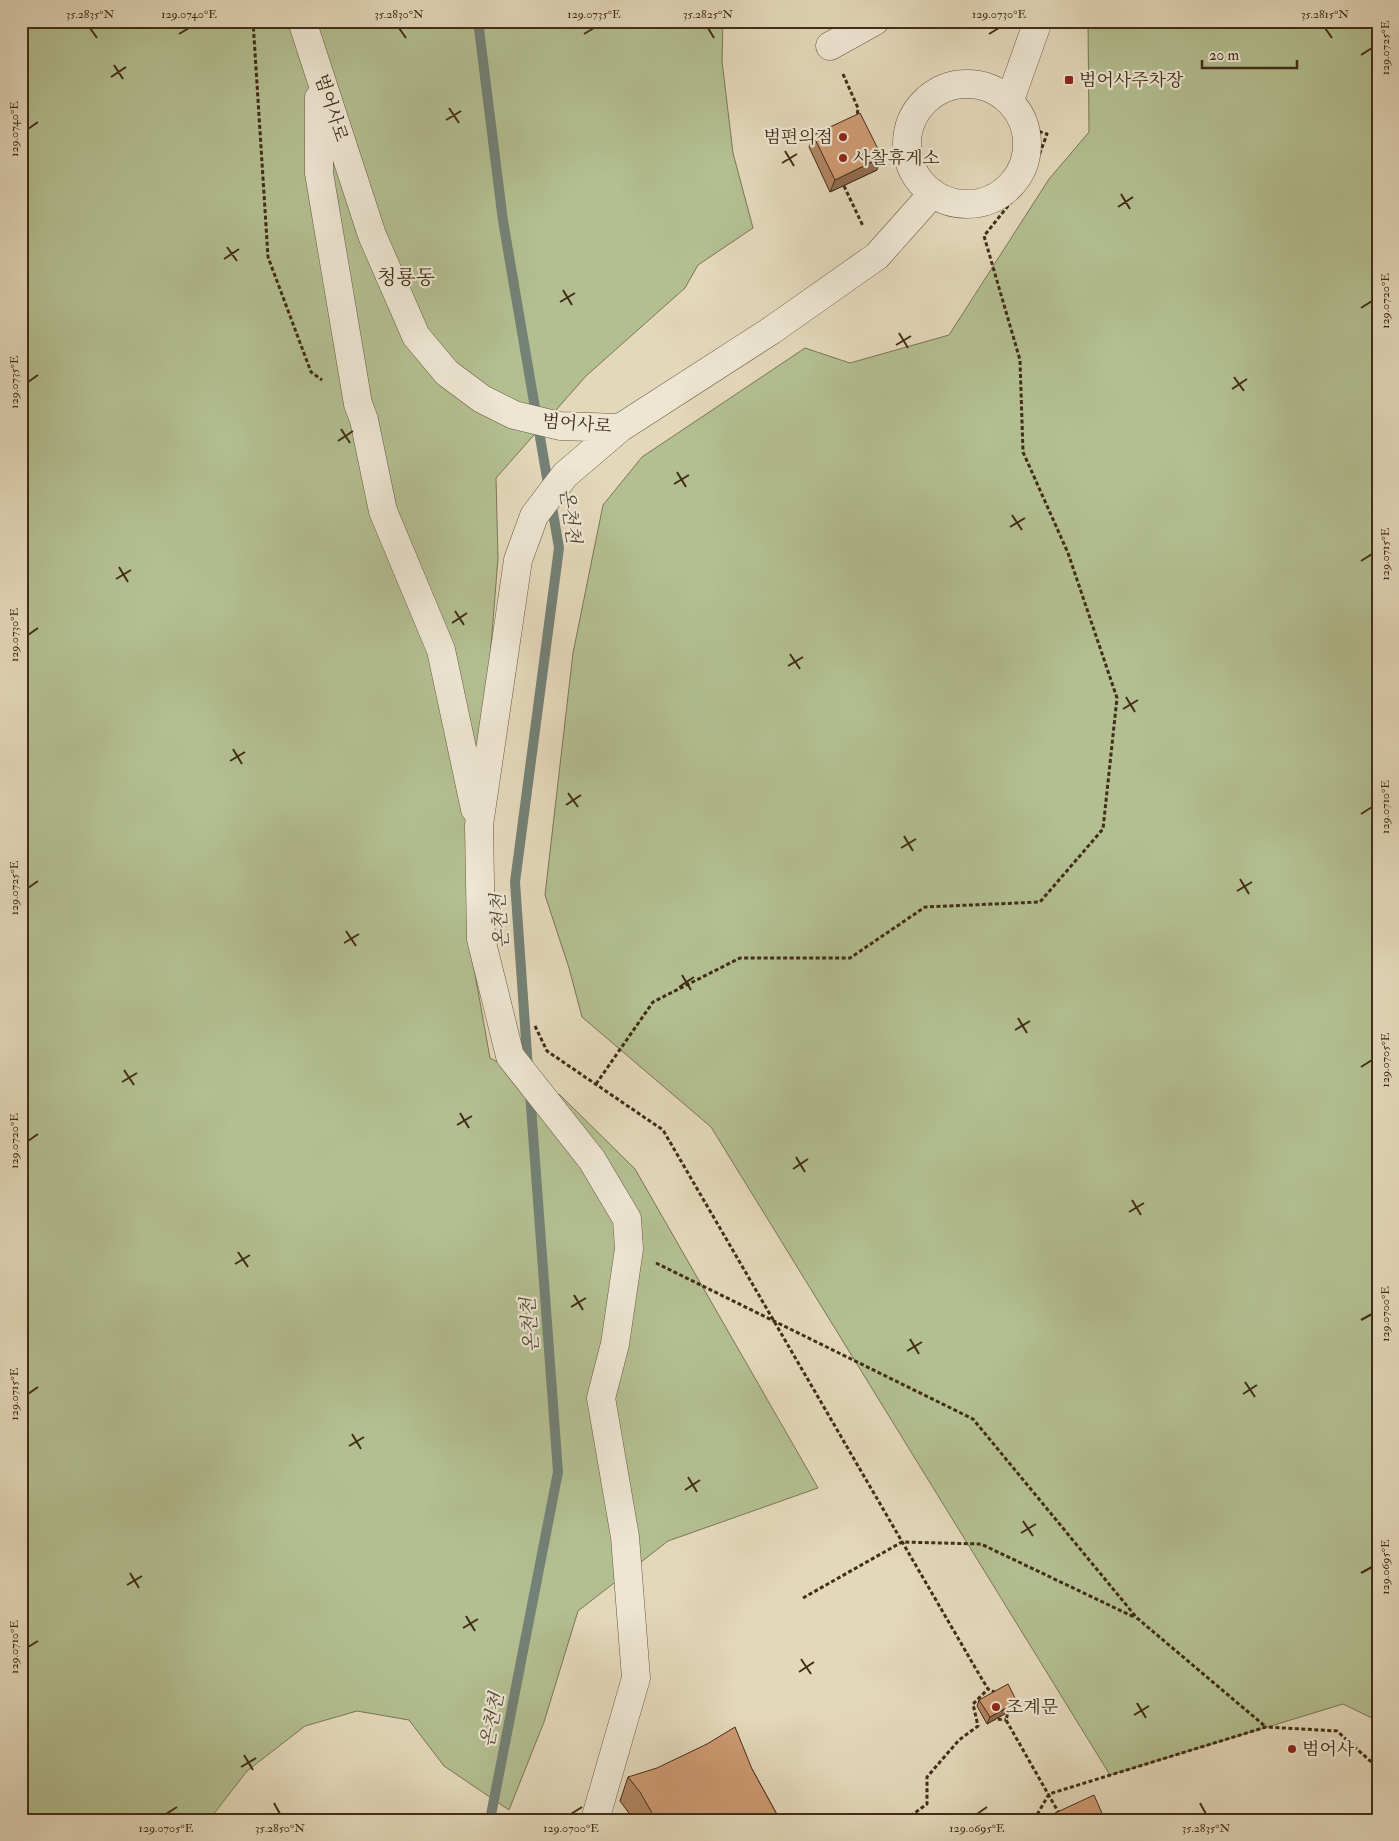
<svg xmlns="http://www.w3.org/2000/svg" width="1399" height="1841" font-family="'IM FELL Double Pica','Noto Serif KR',serif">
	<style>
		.green { fill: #b3bf91; stroke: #7a7654 }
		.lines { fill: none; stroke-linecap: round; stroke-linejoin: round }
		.stream { stroke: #748176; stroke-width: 10 }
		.minor-casing { stroke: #6a5840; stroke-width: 29 }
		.path { stroke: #422d17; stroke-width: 3; stroke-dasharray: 4 2.5; stroke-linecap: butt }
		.minor { stroke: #ede6d3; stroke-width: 28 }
		.wall { fill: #b18461; stroke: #422d17 }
		.shaded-wall { fill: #906b4f; stroke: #422d17 }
		.building { fill: #ce9971; stroke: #422d17 }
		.ticks { fill: none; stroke: #422d17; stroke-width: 2 }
		.poi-dot { fill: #8f2418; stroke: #ede6d3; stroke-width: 2 }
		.labels { text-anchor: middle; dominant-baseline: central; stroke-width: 4.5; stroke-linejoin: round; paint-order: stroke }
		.poi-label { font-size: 18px; fill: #422d17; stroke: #ede6d3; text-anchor: start }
		.street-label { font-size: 18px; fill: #422d17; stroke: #ede6d3 }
		.water-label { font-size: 19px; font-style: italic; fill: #534937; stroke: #ede6d3 }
		.quarter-label { font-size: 20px; fill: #422d17; stroke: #ede6d3 }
		.neatline { fill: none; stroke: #422d17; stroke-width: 2 }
		.ticks-label { font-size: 12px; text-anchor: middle; fill: #422d17 }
	</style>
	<rect width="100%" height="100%" fill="#e4d8bb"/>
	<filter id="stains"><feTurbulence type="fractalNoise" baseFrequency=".004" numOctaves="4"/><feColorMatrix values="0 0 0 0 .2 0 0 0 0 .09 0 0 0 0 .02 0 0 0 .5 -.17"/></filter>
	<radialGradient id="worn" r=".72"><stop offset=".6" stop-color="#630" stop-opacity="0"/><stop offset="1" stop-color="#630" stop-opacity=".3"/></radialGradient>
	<path class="green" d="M21,21H723L722,61L733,153L753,228L698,265L685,288L586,376L496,478L498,558L468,935L490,1058L560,1095L635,1169L818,1488L668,1541L578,1611L544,1722L509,1810L444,1766L409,1720L357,1711L305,1726L247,1771L209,1820H21Z
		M1088,21H1378V1721L1343,1704L1110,1775L711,1127L582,1017L569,968L545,895L573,653L603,505L642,457L805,348L850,363L949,335L1049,179L1089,132Z"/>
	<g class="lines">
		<path class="stream" d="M478,21L503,221L559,548L515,882L528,1069
			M490,1820L558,1472L530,1093"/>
		<g class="minor-casing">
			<path id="minor" d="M302,21L372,235L416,336L447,373L482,399L514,415L560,426L620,428L772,330L877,256L933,193
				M830,46L875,21
				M907 144a60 60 0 1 1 120 0a60 60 0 1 1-120 0Z
				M319,98V173L358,404L364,420L383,511L441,650L475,809
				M1010,100L1038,21
				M595,1820L636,1678L625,1537L601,1398L615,1344L629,1249L627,1219L592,1160L510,1056L481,939L479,825L518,560L534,516L565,475L620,428"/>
		</g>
		<path class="path" d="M253,21L268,257L311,372L322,380
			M843,74L858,108L857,117
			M844,186L863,226
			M535,1026L547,1051L663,1130L976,1669L988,1689L996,1693
			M596,1084L653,1002L740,958H850L925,907L1040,902L1103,829L1117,698L1068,553L1023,452L1020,360L984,236L1031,177L1047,134L1025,127
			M656,1263L973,1419L1137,1618L1266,1727
			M803,1598L902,1542L981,1544L1134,1617
			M1006,1708L1008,1712L1006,1720L1060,1815
			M993,1716L995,1719L1006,1720
			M905,1820L927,1804V1777L959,1740L978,1726L973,1704L988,1689
			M1034,1820L1049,1794L1266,1727L1337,1731L1378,1768"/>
		<use href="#minor" class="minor"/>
	</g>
	<path class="wall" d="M813,135L877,170L830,192L809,147Z
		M979,1700L1017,1702L1015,1708L987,1724L977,1706Z
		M752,1769L780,1820H634L620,1801L628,1777Z"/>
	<path class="shaded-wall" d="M882,157L877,170L830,192L835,180Z
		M1017,1702L1015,1708L987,1724L990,1717Z"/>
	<path class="building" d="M860,113L882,157L835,180L813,135Z
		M1008,1684L1017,1702L990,1717L979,1700Z
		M735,1727L752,1769L780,1820H656L640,1792L628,1777L657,1768L707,1744Z
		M1094,1795L1105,1820H1040Z"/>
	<path class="ticks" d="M90,28L97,38M399,28L406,38M708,28L714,38M1325,28L1332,38M179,34L189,28M584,34L594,28M989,34L999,28M1361,55L1372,48M114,65L123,79M111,77L126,67M449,108L459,123M446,120L461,111M28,129L38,122M785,151L794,166M782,163L797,154M1121,194L1130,209M1118,207L1133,197M227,247L237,261M224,259L239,249M563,290L572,305M560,302L575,293M1361,308L1372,301M899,333L908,348M896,345L911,336M1234,377L1244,391M28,382L38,375M1232,389L1247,379M341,429L350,443M338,441L353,431M677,472L686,487M674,484L689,475M1012,515L1022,530M1010,527L1025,518M1361,561L1372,554M119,567L128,582M116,579L131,570M455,611L464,625M452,623L467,613M28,635L38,628M790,654L800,669M788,666L803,657M1126,697L1135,712M1123,709L1138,700M233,749L242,764M230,761L245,752M568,793L578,807M566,805L581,795M1361,814L1372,807M904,836L913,851M901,848L916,839M1240,879L1249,894M28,888L38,881M1237,891L1252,882M346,931L356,946M344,943L359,934M682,975L691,990M679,987L694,977M1018,1018L1027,1033M1015,1030L1030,1021M1361,1067L1372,1060M124,1070L134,1085M122,1082L137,1073M460,1113L469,1128M457,1125L472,1116M28,1141L38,1134M796,1157L805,1172M793,1169L808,1159M1132,1200L1141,1215M1129,1212L1144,1203M238,1252L248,1267M235,1264L250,1255M574,1295L583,1310M571,1307L586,1298M1361,1320L1372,1314M910,1339L919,1354M907,1351L922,1342M1245,1382L1255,1397M28,1394L38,1387M1243,1394L1257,1385M352,1434L361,1449M349,1446L364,1437M688,1477L697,1492M685,1490L700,1480M1023,1521L1033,1536M1021,1533L1036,1524M130,1573L139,1588M1361,1573L1372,1567M127,1585L142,1576M466,1616L475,1631M463,1628L478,1619M28,1647L38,1641M801,1659L811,1674M799,1672L814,1662M1137,1703L1146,1718M1134,1715L1149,1706M244,1755L253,1770M241,1767L256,1758M274,1803L280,1814M1200,1803L1206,1814M166,1814L177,1807M571,1814L582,1807M977,1814L987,1807"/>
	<g class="poi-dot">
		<rect x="1064" y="75" width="10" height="10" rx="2.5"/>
		<circle cx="843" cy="137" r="5"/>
		<circle cx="843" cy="158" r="5"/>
		<circle cx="996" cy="1707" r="5"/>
		<circle cx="1292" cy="1749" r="5"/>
	</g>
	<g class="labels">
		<g class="poi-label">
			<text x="1079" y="80">범어사주차장</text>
			<text x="833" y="137" text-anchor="end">범편의점</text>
			<text x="853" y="158">사찰휴게소</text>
			<text x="1006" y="1707">조계문</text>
			<text x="1302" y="1749">범어사</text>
		</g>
		<g class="street-label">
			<text transform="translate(331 108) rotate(72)">범어사로</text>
			<text transform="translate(577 424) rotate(5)">범어사로</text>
		</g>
		<g class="water-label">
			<text transform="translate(570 516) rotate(82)">온천천</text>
			<text transform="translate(500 921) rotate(-94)">온천천</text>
			<text transform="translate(530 1325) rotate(-94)">온천천</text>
			<text transform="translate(492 1720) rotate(-79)">온천천</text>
		</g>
		<g class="quarter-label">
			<text x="406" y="277">청룡동</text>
		</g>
	</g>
	<rect width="1399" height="1841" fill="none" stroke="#e4d8bb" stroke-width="55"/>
	<path d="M1202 60v8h95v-8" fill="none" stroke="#422d17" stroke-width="2.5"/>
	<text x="1209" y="60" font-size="15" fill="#422d17" stroke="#ede6d3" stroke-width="4" paint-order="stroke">20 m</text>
	<rect x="28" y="28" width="1344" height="1786" class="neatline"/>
	<g class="ticks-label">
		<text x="90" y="18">35.2835°N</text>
		<text x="189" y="18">129.0740°E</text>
		<text x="399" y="18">35.2830°N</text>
		<text x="594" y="18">129.0735°E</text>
		<text x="708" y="18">35.2825°N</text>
		<text x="999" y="18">129.0730°E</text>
		<text x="1325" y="18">35.2815°N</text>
		<text transform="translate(1385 48) rotate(-90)" y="4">129.0725°E</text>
		<text transform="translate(14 129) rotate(-90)" y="4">129.0740°E</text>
		<text transform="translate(1385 301) rotate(-90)" y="4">129.0720°E</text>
		<text transform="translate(14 382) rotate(-90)" y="4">129.0735°E</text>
		<text transform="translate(1385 554) rotate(-90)" y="4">129.0715°E</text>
		<text transform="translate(14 635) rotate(-90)" y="4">129.0730°E</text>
		<text transform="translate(1385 807) rotate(-90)" y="4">129.0710°E</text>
		<text transform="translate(14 888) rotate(-90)" y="4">129.0725°E</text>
		<text transform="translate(1385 1060) rotate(-90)" y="4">129.0705°E</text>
		<text transform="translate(14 1141) rotate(-90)" y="4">129.0720°E</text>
		<text transform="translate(1385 1314) rotate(-90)" y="4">129.0700°E</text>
		<text transform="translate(14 1394) rotate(-90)" y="4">129.0715°E</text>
		<text transform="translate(1385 1567) rotate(-90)" y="4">129.0695°E</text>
		<text transform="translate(14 1647) rotate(-90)" y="4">129.0710°E</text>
		<text x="166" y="1832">129.0705°E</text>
		<text x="280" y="1832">35.2850°N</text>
		<text x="571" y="1832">129.0700°E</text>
		<text x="977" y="1832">129.0695°E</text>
		<text x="1206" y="1832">35.2835°N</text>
	</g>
	<rect width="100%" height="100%" filter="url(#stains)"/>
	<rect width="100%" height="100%" fill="url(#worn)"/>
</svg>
